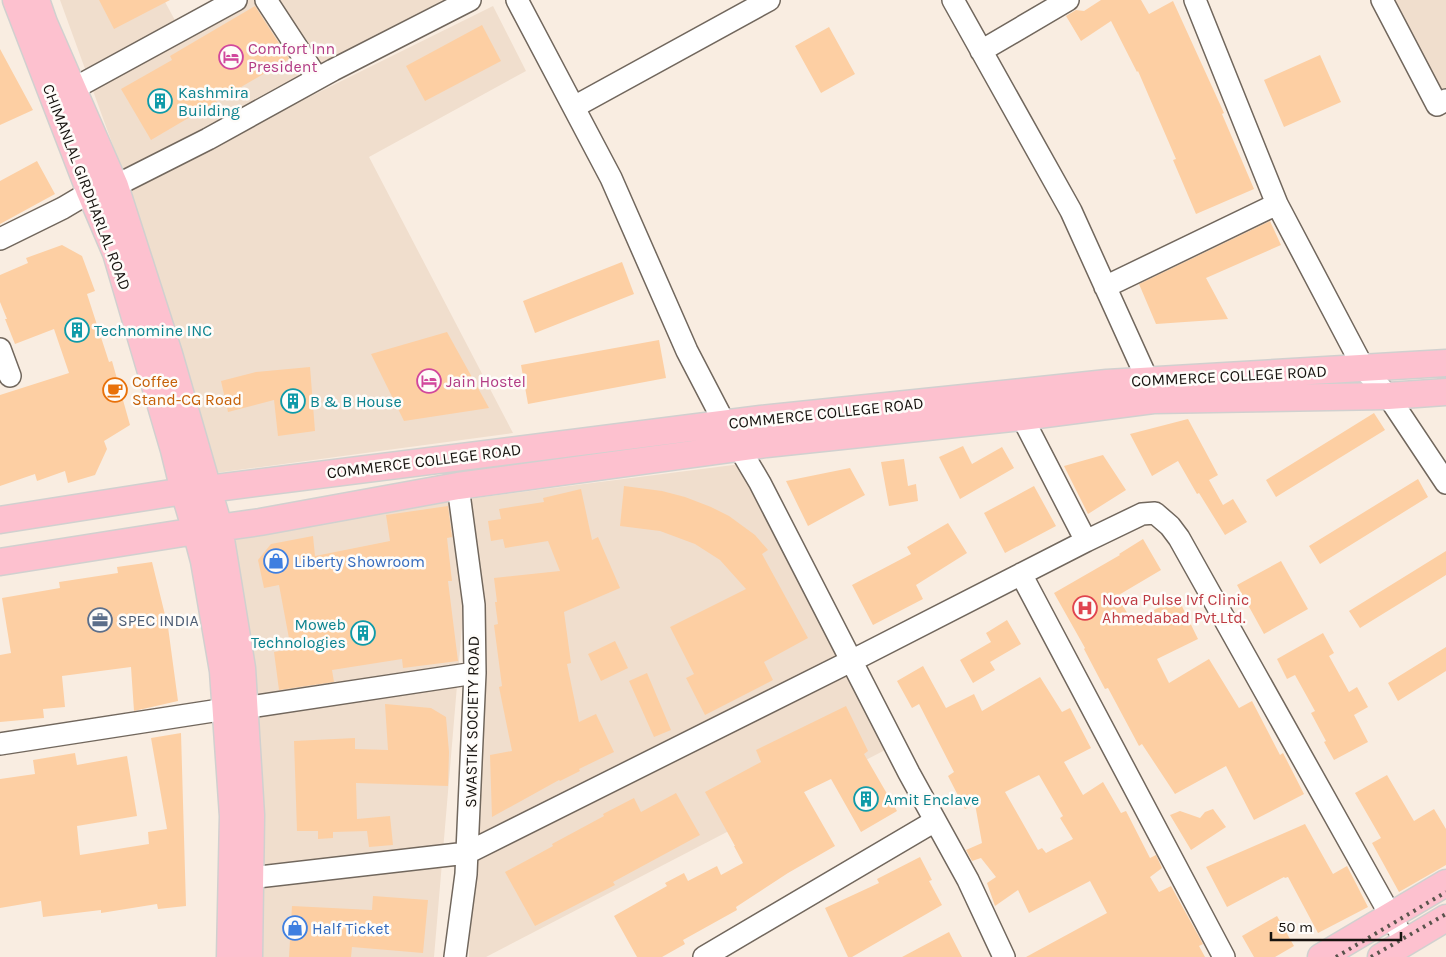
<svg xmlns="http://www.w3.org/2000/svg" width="1446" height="957" font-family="Karla,sans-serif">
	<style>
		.built { fill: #f0decd }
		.building { fill: #fdcfa3; fill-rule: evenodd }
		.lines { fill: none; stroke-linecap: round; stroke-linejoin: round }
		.minor-casing { stroke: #71675d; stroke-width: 24 }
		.major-casing { stroke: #d1d0cf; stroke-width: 29 }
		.minor { stroke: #fff; stroke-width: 21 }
		.major { stroke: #fdc1cf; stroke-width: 26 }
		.rail { stroke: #59534c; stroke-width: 4; stroke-dasharray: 2.5 5; stroke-linecap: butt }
		.labels { text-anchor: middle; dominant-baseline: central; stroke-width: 5; stroke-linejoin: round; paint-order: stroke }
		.hotel-label { font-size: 16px; fill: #b23c85; stroke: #fefcf9; text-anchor: start }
		.culture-label { font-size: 16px; fill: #0d838f; stroke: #fefcf9; text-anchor: start }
		.street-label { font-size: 16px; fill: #17130f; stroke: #fefcf9 }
		.food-label { font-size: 16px; fill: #c56008; stroke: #fefcf9; text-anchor: start }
		.shop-label { font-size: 16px; fill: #366cbe; stroke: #fefcf9; text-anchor: start }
		.health-label { font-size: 16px; fill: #be3a42; stroke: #fefcf9; text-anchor: start }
		.service-label { font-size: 16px; fill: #4e5e75; stroke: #fefcf9; text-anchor: start }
	</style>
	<rect width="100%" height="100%" fill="#f9ede1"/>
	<path class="built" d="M60,0H164L177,24L223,0H450L124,176Z
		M1387,0H1446V91L1437,96Z
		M493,6L526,71L369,157L513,433L216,473L127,187Z
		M741,464L887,749L486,957H469L478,607L468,499Z
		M452,498L464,603L434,957H260L230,536Z"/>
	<path class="building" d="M99,0H170L114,29Z
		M1101,0H1141L1149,14L1173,1L1224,113L1222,114L1254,189L1196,214L1173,160L1176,159L1138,71L1137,72L1111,21L1081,41L1066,16L1076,10L1084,11Z
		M255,6L289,59L151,140L121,89L172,60L170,56Z
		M482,25L501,61L425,101L406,66Z
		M829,27L855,74L821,93L795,46Z
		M0,49L33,110L0,125Z
		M1320,55L1341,102L1284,127L1264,80Z
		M37,161L55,194L0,224V181Z
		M1270,221L1281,245L1206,278L1228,319L1156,324L1139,284Z
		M62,245L82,256L95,291L87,294L109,362L112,361L130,425L104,441L107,449L95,475L68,483L65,471L37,481L35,474L0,486V395L69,373L54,329L15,344L5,319H7L0,302V275L28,263L26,258Z
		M622,262L634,294L535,333L523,301Z
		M447,332L489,408L404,421L371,354Z
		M659,340L666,378L528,404L521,365Z
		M310,367L315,431L278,436L274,400L228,412L221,381L256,372Z
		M1374,413L1385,430L1276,497L1266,480Z
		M1188,419L1218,475L1209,480L1223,505L1233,499L1247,522L1225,535L1199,493L1197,494L1178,461L1152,476L1130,434Z
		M963,446L972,464L1002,447L1014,468L960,499L939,457Z
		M1103,455L1126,490L1088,514L1064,466Z
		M904,459L908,486L916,484L918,501L889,506L881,462Z
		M850,468L865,495L808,526L786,481Z
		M1418,479L1428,497L1320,564L1309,546Z
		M624,486L662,491L685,497L711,507L729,516L755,535L768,550L762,554L808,638L764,662L773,680L705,715L686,678L694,674L670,627L746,589L720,560L695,544L660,531L620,526Z
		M1034,486L1056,526L1005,553L984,513Z
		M581,489L592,540L598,537L620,588L564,612L571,663L567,664L579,722L596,714L614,752L579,769L580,771L560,781L559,780L492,817L490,755L512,751L499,687L502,686L494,625L498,624L495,602H497L494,578L560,571L548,541L505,548L503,539L491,541L488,521L501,519L499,509L544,502L543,498Z
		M448,506L452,537L447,538L452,581H448L458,661L403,668L402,659L332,670L334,682L279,690L274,652L291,649L279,585L264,588L258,560L271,544L313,536L315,556L390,541L386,515Z
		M948,523L967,553L916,585L923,599L873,625L852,585L911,554L907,547Z
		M1143,539L1161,570L1117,596L1132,621L1178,598L1198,639L1157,659L1169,683L1209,659L1239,708L1252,701L1280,755L1283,753L1304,794L1254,820L1226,766L1175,794L1142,744L1139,746L1108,688L1105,689L1084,649L1085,648L1054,593L1120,555L1119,554Z
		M1446,551V575L1360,628L1349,611Z
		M1281,561L1308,609L1264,634L1237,585Z
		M152,562L168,627L178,701L134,711L131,667L62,676L65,707L43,709L44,718L0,722V655L11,653L2,598L60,588L59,582L118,573L117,567Z
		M1007,620L1021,644L990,662L995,670L973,683L960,660L991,642L986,633Z
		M1323,633L1334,653L1329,656L1349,692L1357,687L1368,707L1354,715L1368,742L1334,760L1324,742L1326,741L1311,713L1315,711L1295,675L1287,679L1277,659Z
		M615,641L628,668L601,681L588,654Z
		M1446,647V671L1398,701L1388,683Z
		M923,666L946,708L974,694L982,711L1040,677L1062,712L1070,708L1091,748L1064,762L1083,795L1103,782L1121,813L1126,811L1150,858L1156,855L1162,868L1150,877L1159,892L1171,886L1203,944L1199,946L1205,957H1026L1107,913L1090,881L1029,913L1018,890L995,906L987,883L996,877L981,858L972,861L966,850L982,843L975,804L965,809L948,776L954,772L919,704L912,708L897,681ZM1039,775L1063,816L1060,818L1073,839L1046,853L1042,848L1038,850L1005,792Z
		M647,673L671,730L654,737L629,681Z
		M385,704L431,708L446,717L449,752L448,786L356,783L357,819L390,816L393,845L369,847L367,831L333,832V838L318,839V831H297L294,741L355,738V749L388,750Z
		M846,706L868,751L864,754L897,811L861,832L831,779L804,792L835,846L788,873L736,907L737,910L683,940L685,944L662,957H637L614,916L667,886L665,883L684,873L688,881L717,866L721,875L743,863L734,846H735L705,792L761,762L756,750Z
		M181,733L186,906L158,909L157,904L101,913V910L43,917L41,901L0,908V779L35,774L33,760L75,753L77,765L127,756L137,816L77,826L80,855L149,844L148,832L167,829L151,738Z
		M1387,775L1414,821L1434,809L1446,829V865L1399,892L1372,843L1381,838L1355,793Z
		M676,793L700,835L613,882L615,885L535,926L505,872L553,846L552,844L604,816L603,814L634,798L641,812Z
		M1213,809L1226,827L1191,850L1170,815L1180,811L1200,818L1205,812Z
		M1305,824L1333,874L1347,866L1368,907L1318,933L1288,877L1285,878L1284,877L1227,907L1206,867Z
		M920,857L932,880L929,881L942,905L852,957H848L825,908L879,883L877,879Z
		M373,896L428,900L423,953L352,947L351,957H289L292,906L372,910Z
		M1277,916L1294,946L1275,957H1254L1242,936Z
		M949,932L962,957H902Z"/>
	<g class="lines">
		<g class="minor-casing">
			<path id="minor" d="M266,0L317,78
				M517,0L611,178L687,351L725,424L760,483L909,773L968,880L1004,957
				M953,0L1071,211L1148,381L1151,394
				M1195,0L1277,204L1364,369L1388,396L1446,483
				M1382,0L1437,105L1446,100
				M981,51L1068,0
				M73,89L236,0
				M574,107L769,0
				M115,186L208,139L333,70L470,0
				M0,239L63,208L90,192
				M1105,287L1277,204
				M0,349L10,376
				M1022,417L1086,541
				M1021,574L1224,957
				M244,708L475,673
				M0,744L226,709
				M250,878L467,853L865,654L1086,541L1142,514L1155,513L1170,526L1179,538L1406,943
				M455,957L466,874L475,673L474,605L458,486
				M704,957L935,821"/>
		</g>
		<g class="major-casing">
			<path id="major" d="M36,0L44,23L115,186L169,354L208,489L761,419L1107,383L1446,363
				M0,520L184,491L174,450L116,253L90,192L16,0
				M0,562L196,531L204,561L223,671L233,816L230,957
				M249,957L251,815L242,668L219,527L208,489L184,491L196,531L260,522L458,486L766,444L1022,417L1153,400L1388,396L1446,392
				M1321,957L1446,883
				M1381,957L1446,918"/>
		</g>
		<use href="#minor" class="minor"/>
		<use href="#major" class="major"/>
		<path class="rail" d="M1336,957L1446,892
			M1371,957L1446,914"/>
	</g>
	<defs>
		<g id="hotel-ring" transform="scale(1.25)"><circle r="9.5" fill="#fefcf9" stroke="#d1479c" stroke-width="1.5"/><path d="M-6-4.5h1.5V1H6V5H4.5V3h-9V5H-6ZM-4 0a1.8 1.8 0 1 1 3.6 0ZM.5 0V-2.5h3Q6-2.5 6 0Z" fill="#d1479c"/></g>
		<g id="building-ring" transform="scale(1.25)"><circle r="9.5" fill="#fefcf9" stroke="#0f9aa8" stroke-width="1.5"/><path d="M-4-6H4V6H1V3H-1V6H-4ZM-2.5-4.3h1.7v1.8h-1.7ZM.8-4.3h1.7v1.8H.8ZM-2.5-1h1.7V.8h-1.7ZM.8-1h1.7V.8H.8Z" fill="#0f9aa8"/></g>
		<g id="cafe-ring" transform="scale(1.25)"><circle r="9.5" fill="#fefcf9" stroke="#e8710a" stroke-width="1.5"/><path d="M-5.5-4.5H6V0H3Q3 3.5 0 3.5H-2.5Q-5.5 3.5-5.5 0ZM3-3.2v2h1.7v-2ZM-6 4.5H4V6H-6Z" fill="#e8710a"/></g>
		<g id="shop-ring" transform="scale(1.25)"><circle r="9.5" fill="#fefcf9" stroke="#3f7fe0" stroke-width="1.5"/><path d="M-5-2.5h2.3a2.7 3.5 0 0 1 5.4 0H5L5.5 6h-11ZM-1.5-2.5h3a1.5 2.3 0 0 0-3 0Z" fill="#3f7fe0"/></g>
		<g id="hospital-ring" transform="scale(1.25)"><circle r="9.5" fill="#fefcf9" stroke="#e0444e" stroke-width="1.5"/><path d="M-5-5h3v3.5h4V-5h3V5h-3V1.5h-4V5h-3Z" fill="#e0444e"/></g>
		<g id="office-ring" transform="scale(1.25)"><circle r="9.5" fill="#fefcf9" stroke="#5c6f8a" stroke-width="1.5"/><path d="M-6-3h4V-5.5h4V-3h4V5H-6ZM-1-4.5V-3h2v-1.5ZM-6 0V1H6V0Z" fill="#5c6f8a"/></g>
	</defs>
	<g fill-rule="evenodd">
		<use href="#hotel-ring" x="231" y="57"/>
		<use href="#building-ring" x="160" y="101"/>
		<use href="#building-ring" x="77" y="330"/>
		<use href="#hotel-ring" x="429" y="381"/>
		<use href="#cafe-ring" x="115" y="390"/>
		<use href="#building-ring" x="293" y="401"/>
		<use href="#shop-ring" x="276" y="561"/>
		<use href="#hospital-ring" x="1085" y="608"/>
		<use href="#office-ring" x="100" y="620"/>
		<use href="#building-ring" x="363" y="633"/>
		<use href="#building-ring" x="866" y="799"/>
		<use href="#shop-ring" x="295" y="928"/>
	</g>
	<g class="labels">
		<g class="hotel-label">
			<text x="248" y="48">Comfort Inn<tspan x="248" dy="18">President</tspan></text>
			<text x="446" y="381">Jain Hostel</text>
		</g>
		<g class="culture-label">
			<text x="178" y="92">Kashmira<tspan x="178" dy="18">Building</tspan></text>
			<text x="94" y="330">Technomine INC</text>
			<text x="310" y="401">B &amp; B House</text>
			<text x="346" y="624" text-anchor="end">Moweb<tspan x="346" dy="18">Technologies</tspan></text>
			<text x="884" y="799">Amit Enclave</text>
		</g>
		<g class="street-label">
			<text transform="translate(87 187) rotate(69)">CHIMANLAL GIRDHARLAL ROAD</text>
			<text transform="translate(1229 376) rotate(-3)">COMMERCE COLLEGE ROAD</text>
			<text transform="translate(826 413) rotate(-6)">COMMERCE COLLEGE ROAD</text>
			<text transform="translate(424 461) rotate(-7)">COMMERCE COLLEGE ROAD</text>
			<text transform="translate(472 722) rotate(-89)">SWASTIK SOCIETY ROAD</text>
		</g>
		<g class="food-label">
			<text x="132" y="381">Coffee<tspan x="132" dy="18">Stand-CG Road</tspan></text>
		</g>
		<g class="shop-label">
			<text x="294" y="561">Liberty Showroom</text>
			<text x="312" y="928">Half Ticket</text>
		</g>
		<g class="health-label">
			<text x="1102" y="599">Nova Pulse Ivf Clinic<tspan x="1102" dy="18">Ahmedabad Pvt.Ltd.</tspan></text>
		</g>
		<g class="service-label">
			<text x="118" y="620">SPEC INDIA</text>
		</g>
	</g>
	<path d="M1271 932v8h130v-8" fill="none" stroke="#17130f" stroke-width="2.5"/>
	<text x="1278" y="932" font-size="15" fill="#17130f" stroke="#fefcf9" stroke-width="4" paint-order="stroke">50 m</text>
</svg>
